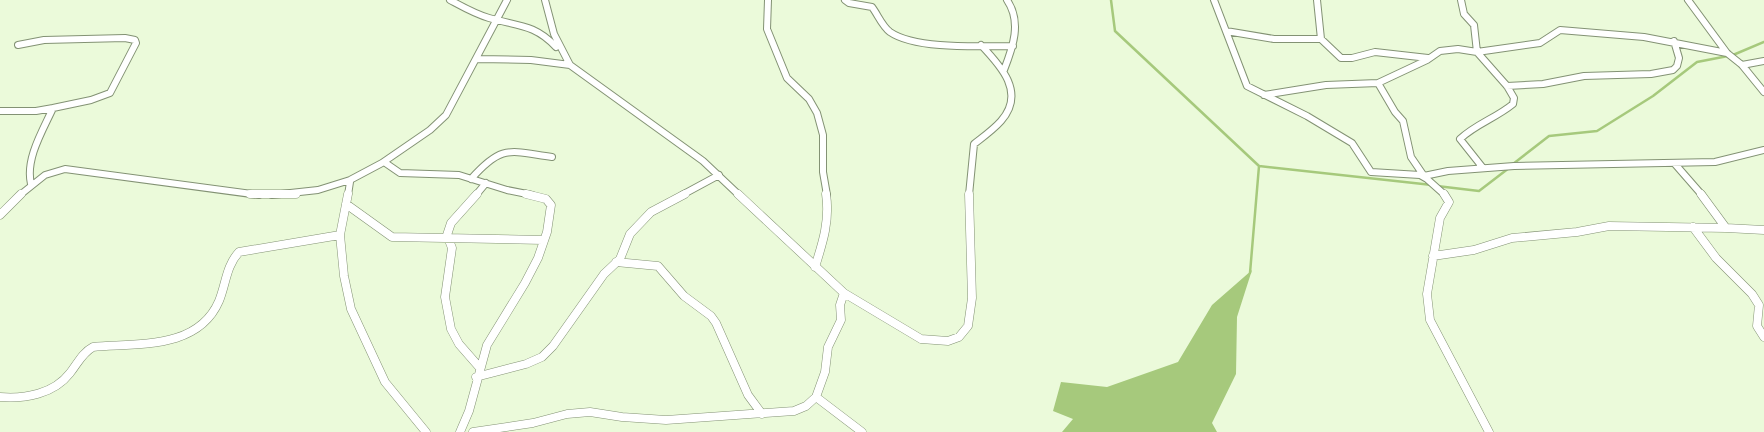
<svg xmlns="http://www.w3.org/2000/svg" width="1764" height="432" font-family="'Libre Baskerville',serif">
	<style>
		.water { fill: #a6c97c }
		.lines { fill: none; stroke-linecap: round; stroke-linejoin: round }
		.stream { stroke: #a6c97c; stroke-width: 2.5 }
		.minor-far1-casing { stroke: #839274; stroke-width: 8 }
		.minor-casing { stroke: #839274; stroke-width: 9 }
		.minor-far1 { stroke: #fff; stroke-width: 6 }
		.minor { stroke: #fff; stroke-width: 8 }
	</style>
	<rect width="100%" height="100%" fill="#ebfada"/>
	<path class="water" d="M1252,270L1237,317L1236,374L1212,423L1217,432H1062L1073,419L1053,411L1061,382L1107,387L1178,362L1212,305Z"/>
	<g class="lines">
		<path class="stream" d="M1111,0L1115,31L1259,166L1250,273
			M1733,55L1764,42
			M1513,164L1549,136L1597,131L1653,96L1697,62L1728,56
			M1259,166L1432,185
			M1437,186L1479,191L1509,168"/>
		<g class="minor-far1-casing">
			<path id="minor-far1" d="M450,0C463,7 475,14 489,18C517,26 535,24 556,47
				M545,0L554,34L570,65L703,161L739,195
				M768,0L767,29L787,78L809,99L817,113L823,135V172L827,195
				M845,0L849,3L872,7C878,15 882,26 890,32C916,50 982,46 1013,46
				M1214,0L1247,86L1307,116L1352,143L1371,172L1420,175L1427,179L1445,195
				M1317,0L1321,39
				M1461,0L1464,14L1474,25L1477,52L1507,86L1514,98L1513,104C1496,118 1476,124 1460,139L1483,168
				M1688,0L1727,53L1742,65L1764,92
				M1226,31L1274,39H1321L1341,58H1352L1375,52L1428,58
				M18,45L44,40L125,38L135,40L136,43L110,93L91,100L53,108
				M477,59L531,60L570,65
				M1742,65L1764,61
				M1004,70C1013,47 1022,22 1007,0
				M1378,83L1395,112L1403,121L1411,157L1424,176L1448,171L1514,166L1715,162L1764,150
				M1507,86L1543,84L1584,76L1651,74L1673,70L1677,66L1679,58L1674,41
				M1264,95L1326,85L1378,83L1427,60L1440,51L1458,49L1477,52L1540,43L1560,30L1644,37L1727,53
				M0,111H36L53,108C43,130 25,159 31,184
				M384,162L400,173L459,175L507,190L532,195
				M1675,164L1702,195
				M471,179C502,144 509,151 552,157
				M20,195L45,175L65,169L259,195
				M272,195L318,190L350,180L382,163L430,130L446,115L507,0
				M348,195L350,182
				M476,195L486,183
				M682,195L719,175
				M969,195L974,144C983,137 993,130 1001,121C1026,93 1001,66 981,45"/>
		</g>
		<g class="minor-casing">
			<path id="minor" d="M250,194H296
				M348,194L340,235L344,276L351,309L385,382L426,432
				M477,194L451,223L447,235L452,248L445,297L451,329L459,344L480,368
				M738,194L844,293L840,305L841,320L828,347L825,372L816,397L862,432
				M1444,194L1449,202L1440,218L1427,294L1430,320L1489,432
				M1701,194L1726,228L1764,230
				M346,204L392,237L543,240
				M0,215L21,194
				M1693,227L1716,258L1752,294L1759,305L1757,326L1764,337
				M1433,256L1474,250L1512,238L1577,232L1609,226L1726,228
				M616,262L658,266L684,296L711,316L716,323L748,395L762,414
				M815,267C823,242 830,220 826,194
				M844,293L921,339L948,341L959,337L968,326L972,298L969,194
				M476,377L526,364L542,357L553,346L604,274L620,259L630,234L651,212L685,194
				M0,397C25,399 54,394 70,373C78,363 82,353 93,347C137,343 198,350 219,301C226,284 226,266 239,252L340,235
				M460,432L469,411L487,345L525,283L538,258L547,232L551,205L546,199L526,194
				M473,432L533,423L567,414L590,412L622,417L666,420L794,411L806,406L816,397"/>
		</g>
		<use href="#minor-far1" class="minor-far1"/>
		<use href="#minor" class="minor"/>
	</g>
</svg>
